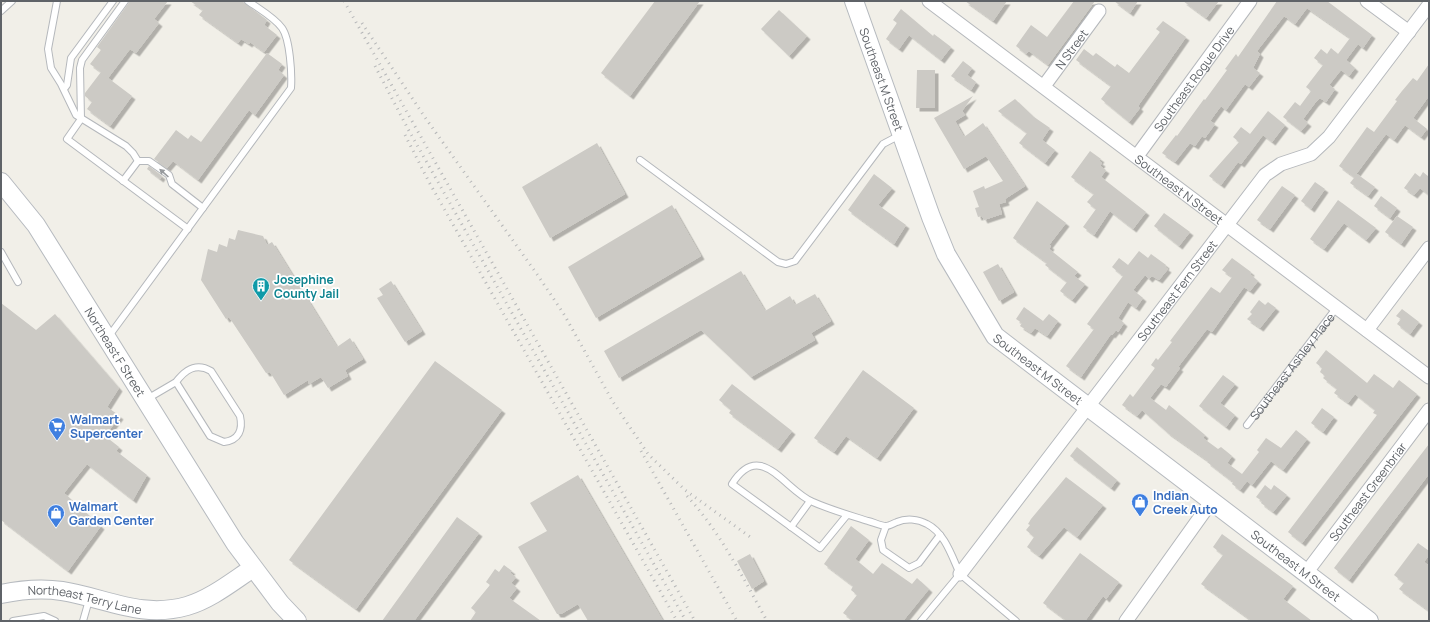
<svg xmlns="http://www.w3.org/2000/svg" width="1430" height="622" font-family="Manrope,sans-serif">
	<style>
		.building { fill: #cccac5; filter: url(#shadow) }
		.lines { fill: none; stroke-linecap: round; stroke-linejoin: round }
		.lane-casing { stroke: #b5b8bc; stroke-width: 8 }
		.street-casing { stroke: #b5b8bc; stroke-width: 15 }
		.secondary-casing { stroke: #b6babf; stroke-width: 20 }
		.lane { stroke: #fff; stroke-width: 6 }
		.street { stroke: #fff; stroke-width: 13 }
		.secondary { stroke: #fff; stroke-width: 18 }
		.rail { stroke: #b6b7b8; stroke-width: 3; stroke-dasharray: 1 5; stroke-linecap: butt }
		.oneway { fill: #979a9d }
		.labels { text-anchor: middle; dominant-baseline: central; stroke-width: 3.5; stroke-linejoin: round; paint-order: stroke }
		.street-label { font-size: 12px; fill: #5f6368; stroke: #fff }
		.culture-label { font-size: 12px; font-weight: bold; fill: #0d838f; stroke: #fff; text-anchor: start }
		.shop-label { font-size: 12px; font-weight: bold; fill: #366cbe; stroke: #fff; text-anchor: start }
	</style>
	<defs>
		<filter id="shadow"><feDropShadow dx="3.5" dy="3.5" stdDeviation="0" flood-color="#0004"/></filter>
	</defs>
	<rect width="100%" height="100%" fill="#f1efe8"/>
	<path class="building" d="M130,1H168L154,19L159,23L136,53L130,49L108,78L132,96L110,126L87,109L92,102L85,96V93L101,72L90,64L101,50L97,47Z
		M190,1H242L267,20L264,25L277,35L264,52L250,42L249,44L241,39L238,43L199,15L203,10Z
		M655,1H700L630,96L601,73Z
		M965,1H1007L993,21Z
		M1074,1H1095L1048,65L1029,51L1026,54L1016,46L1031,25L1047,37Z
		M1114,1H1138L1130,13Z
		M1183,1H1219L1206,18Z
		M1277,1H1327L1372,35L1363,48L1358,44L1346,60L1355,68L1349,76L1341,70L1329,85L1335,89L1326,102L1320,98L1315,103L1303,119L1308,123L1301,131L1283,117L1295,102L1300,106L1311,91L1306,87L1323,65L1314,58L1321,49L1327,54L1331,48L1338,54L1350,38L1307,8L1295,24L1284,16L1257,51L1260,54L1253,68L1260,73L1249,87L1245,84L1226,110L1221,106L1210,121L1215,124L1205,138L1202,136L1195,146L1190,143L1175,162L1162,153L1176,135L1177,136L1204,99L1205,100L1227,70L1225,69L1236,54L1238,57Z
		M901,9L933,36L934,34L951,47L941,60L909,35L899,49L886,39L897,23L893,20Z
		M779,10L807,36L789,56L761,29Z
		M1163,21L1186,37L1138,106L1140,108L1129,122L1101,99L1111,86L1076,60L1084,49L1093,56L1096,53L1115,67L1117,64L1129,73L1160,32L1156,29Z
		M267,53L282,64L278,70L284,75L255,115L249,110L198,180L173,161L167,168L154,159L176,130L188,139L191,135L201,142Z
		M963,61L972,68L967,75L976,82L971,90L951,76Z
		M1429,64V96L1413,118L1427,129L1421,137L1405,125L1394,140L1386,134L1354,177L1339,166L1367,127L1374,132L1397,101L1395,100L1402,91L1413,78L1417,81Z
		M917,70H935V108H916Z
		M973,96L962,111L965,115L955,121L964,137L983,123L1025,186L1005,199L1006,202L999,204L1002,214L984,220L982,216L978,217L975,208L979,207L973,191L984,186L985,189L1003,181L986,156L964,169L934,118Z
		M1015,99L1034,117L1050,128L1042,140L1055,150L1045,163L1019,143L1027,133L998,111Z
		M1268,111L1285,125L1272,142L1263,135L1241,164L1238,162L1221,185L1209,176L1239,142L1233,137L1241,127L1250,134Z
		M597,143L625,194L550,238L522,187Z
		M1090,151L1101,159L1099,161L1102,163L1100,166L1106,170L1101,177L1146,212L1133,229L1110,211L1094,235L1083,227L1096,209L1087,202L1094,194L1071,177Z
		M149,166L162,176L160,179L147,169Z
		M1423,172L1429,177V195L1420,188L1414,195L1404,188L1415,173L1420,177Z
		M874,174L892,188L878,205L906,225L894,244L848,210Z
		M1357,174L1375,187L1368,196L1350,183Z
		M1315,182L1325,189L1311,209L1301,201Z
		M1282,186L1295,195L1270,229L1257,220Z
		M1381,196L1397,208L1390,218L1374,206Z
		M1338,200L1376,228L1366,240L1344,223L1324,249L1310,239Z
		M1037,201L1066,223L1049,245L1051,246L1049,249L1078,272L1074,276L1085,284L1072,300L1060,291L1067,282L1045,265L1047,263L1013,238Z
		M672,205L701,256L596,318L568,267Z
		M1164,213L1190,232L1179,246L1154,226Z
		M1397,216L1413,227L1401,244L1385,232Z
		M238,230L263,236L267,245L272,242L337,347L350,338L363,359L345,370L348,376L328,388L321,377L309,384L308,380L284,395L270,372L266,373L229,317L226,319L201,280L208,249L217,252L219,244L227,247L229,238L235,240Z
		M1139,251L1148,258L1151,254L1166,265L1165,267L1168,269L1159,280L1152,276L1149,279L1145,275L1133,290L1143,298L1136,308L1128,302L1118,318L1124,323L1118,332L1116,330L1112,335L1111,334L1081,377L1066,366L1094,329L1087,324L1123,276L1112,267L1119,258L1128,265Z
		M1232,258L1251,272L1250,274L1258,281L1250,291L1244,287L1212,332L1207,329L1178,367L1180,368L1166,387L1161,384L1150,398L1166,410L1169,405L1205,435L1203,438L1218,449L1221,447L1232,456L1227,463L1242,474L1259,452L1257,450L1266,438L1281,448L1296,430L1307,439L1283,470L1271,461L1252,485L1247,481L1240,490L1232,484L1233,482L1207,462L1208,461L1168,433L1142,410L1137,416L1122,405L1130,394L1133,397L1155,368L1151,365L1156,358L1158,360L1172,342L1170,341L1211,287L1220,293L1232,277L1222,270Z
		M998,264L1014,292L999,301L983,272Z
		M741,271L765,311L790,296L795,305L815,294L831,321L811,333L815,340L751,377L701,330L619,378L604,351Z
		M391,281L422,331L405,342L377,298L383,295L379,289Z
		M1259,300L1265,305L1268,302L1276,308L1260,328L1247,319L1252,314L1250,312Z
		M1,303L36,330L55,314L119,388L107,407L120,416L105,436L119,447L116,451L147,475L133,500L87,464L64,493L101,526L68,571L1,520Z
		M1024,307L1043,321L1049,314L1058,321L1047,336L1035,328L1031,333L1020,326L1022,323L1016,319Z
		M1402,309L1419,322L1410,334L1397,324L1401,319L1396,316Z
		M1326,350L1367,383L1374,374L1393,388L1399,380L1417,394L1302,543L1288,532L1377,415L1373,413L1375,410L1355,394L1348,403L1334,393L1337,389L1323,378L1325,376L1320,372L1322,368L1316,363Z
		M435,361L502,410L356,609L289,560Z
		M863,370L914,408L877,458L846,436L834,452L814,438Z
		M1223,375L1235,384L1220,403L1235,415L1226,427L1199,406Z
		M732,384L792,431L778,449L729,413L731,410L719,400Z
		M1322,408L1334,417L1323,432L1311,423Z
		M1429,444V474L1349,580L1334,568Z
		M1077,447L1117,480L1111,488L1070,456Z
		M578,475L663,621H588L578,604L561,614H557L518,547L547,531L530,503Z
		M1066,477L1103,505L1077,537L1064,527L1039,556L1027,547L1034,537L1026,530L1030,525L1028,524L1031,519Z
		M1265,485L1271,490L1274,485L1287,495L1273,512L1261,503L1262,501L1256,497Z
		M457,517L479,533L414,621H382Z
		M851,526L869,540L855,559L873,574L882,563L912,584L917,578L929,589L903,621H854L843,613L857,595L851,590L853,586L824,564Z
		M1222,534L1293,586L1283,599L1312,621H1252L1201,584L1223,555L1213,547Z
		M1418,543L1429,551V555L1424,562L1429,566V611L1399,589L1404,583L1394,575Z
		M1080,553L1119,582L1106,599L1103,596L1085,621H1067L1043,603Z
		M750,554L764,581L752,589L737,561Z
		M504,565L512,571L510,573L516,577L511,583L517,588L509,598L541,621H470L476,612L471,608L490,585L486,582L495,569L499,572Z"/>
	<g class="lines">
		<g class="lane-casing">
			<g id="lane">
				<path d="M57,1L48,49L51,68L61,84L76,115L126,146L133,153L138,161"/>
				<path d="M125,1L82,60L80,68L81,119L67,139L188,229"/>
				<path d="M1,11L12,1"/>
				<path d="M64,89L67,85L71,58L113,1"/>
				<path d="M640,160L778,262L786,264L795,261L883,144L900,135"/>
				<path d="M123,181L138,161H149L169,175L172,184L203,208"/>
				<path d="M1,252L18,282"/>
				<path d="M109,336L291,88C292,74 290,39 282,28C274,17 259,9 248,1"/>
				<path d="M147,399L176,382L210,436L224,442C239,440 243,430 240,416L211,371C196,362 185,370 176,382"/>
				<path id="s1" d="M1247,425L1337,307"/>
				<path d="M847,515L820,548L732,484C761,438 785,491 813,502C831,510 849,515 868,521C873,522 881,526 886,526C889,526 894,523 897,522C906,518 918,519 927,524C945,533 952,557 960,574"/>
				<path d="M886,526L881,540L883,550L909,568L919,563L940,535"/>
				<path d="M791,527L810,501"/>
				<path d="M13,621L44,616L55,621"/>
				<path d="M83,621L89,600"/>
				<path d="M921,621L960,574L1016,621"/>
			</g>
		</g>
		<g class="street-casing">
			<g id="street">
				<path id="s2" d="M929,1L1429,377"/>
				<path d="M1367,1L1409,32"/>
				<path id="s3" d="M1044,86L1099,11"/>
				<path id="s4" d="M1137,156L1250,1"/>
				<path d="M1367,330L1429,248"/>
				<path id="s5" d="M1306,573L1429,410"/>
				<path id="s6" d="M960,574L1265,175L1281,164L1311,154L1329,137L1429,5"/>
				<path d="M1126,621L1211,502"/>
			</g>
		</g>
		<g class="secondary-casing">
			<g id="secondary">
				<path id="s7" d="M854,1L931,217L946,254L995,336L1369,621"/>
				<path id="s8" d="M1,182L36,225L235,543L280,603L297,621"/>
				<path id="s9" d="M1,594C20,590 42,588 62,591C106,598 141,619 187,606C211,599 233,581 253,568"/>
			</g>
		</g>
		<use href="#lane" class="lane"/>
		<use href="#street" class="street"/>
		<use href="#secondary" class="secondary"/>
		<path class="rail" d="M344,1L695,621
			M362,23L424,116L539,277L565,316L613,402L648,454L685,490L753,539
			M375,66L408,129L686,621
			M405,135L429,182L677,621
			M641,451L737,621
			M687,496C721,533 743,578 767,621"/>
	</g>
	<defs><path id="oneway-solid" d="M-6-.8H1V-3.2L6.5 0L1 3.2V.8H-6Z"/></defs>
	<use class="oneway" href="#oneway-solid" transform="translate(164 173) rotate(-138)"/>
	<defs>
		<g id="building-pin" transform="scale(0.9)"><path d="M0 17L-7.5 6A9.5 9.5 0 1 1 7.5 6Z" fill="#0f9aa8" stroke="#fff"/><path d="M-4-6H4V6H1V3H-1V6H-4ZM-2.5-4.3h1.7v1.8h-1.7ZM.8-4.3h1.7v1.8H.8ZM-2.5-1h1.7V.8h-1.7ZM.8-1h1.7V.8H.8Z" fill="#fff"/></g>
		<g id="supermarket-pin" transform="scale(0.9)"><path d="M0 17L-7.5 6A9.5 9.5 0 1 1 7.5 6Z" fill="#3f7fe0" stroke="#fff"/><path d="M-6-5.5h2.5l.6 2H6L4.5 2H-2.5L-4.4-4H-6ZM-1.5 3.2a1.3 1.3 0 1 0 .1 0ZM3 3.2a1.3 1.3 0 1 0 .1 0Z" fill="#fff"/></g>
		<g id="shop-pin" transform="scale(0.9)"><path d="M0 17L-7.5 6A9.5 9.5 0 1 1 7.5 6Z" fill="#3f7fe0" stroke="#fff"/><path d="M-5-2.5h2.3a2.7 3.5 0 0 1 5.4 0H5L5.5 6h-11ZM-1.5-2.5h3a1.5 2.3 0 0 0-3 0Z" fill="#fff"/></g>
	</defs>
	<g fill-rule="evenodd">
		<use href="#building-pin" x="261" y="286"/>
		<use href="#supermarket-pin" x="57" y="426"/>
		<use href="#shop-pin" x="1140" y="502"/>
		<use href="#shop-pin" x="56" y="513"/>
	</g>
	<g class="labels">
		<g class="street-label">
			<text stroke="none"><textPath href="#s3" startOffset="46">N Street</textPath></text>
			<text stroke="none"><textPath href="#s4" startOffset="96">Southeast Rogue Drive</textPath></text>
			<text stroke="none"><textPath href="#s7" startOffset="83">Southeast M Street</textPath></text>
			<text stroke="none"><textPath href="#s2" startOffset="313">Southeast N Street</textPath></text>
			<text stroke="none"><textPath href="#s6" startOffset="357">Southeast Fern Street</textPath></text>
			<text stroke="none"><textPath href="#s8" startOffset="205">Northeast F Street</textPath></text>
			<text stroke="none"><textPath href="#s1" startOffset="74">Southeast Ashley Place</textPath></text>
			<text stroke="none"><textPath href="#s7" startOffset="419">Southeast M Street</textPath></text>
			<text stroke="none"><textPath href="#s5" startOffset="102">Southeast Greenbriar</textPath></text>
			<text stroke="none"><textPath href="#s7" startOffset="743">Southeast M Street</textPath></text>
			<text stroke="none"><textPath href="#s9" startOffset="85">Northeast Terry Lane</textPath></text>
		</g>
		<g class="culture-label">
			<text x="274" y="279">Josephine<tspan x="274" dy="14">County Jail</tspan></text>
		</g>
		<g class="shop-label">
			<text x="70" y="419">Walmart<tspan x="70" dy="14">Supercenter</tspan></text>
			<text x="1153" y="495">Indian<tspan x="1153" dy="14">Creek Auto</tspan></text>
			<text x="69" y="506">Walmart<tspan x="69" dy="14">Garden Center</tspan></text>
		</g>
	</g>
	<rect width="1430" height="622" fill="none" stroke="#5f6368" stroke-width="4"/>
</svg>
